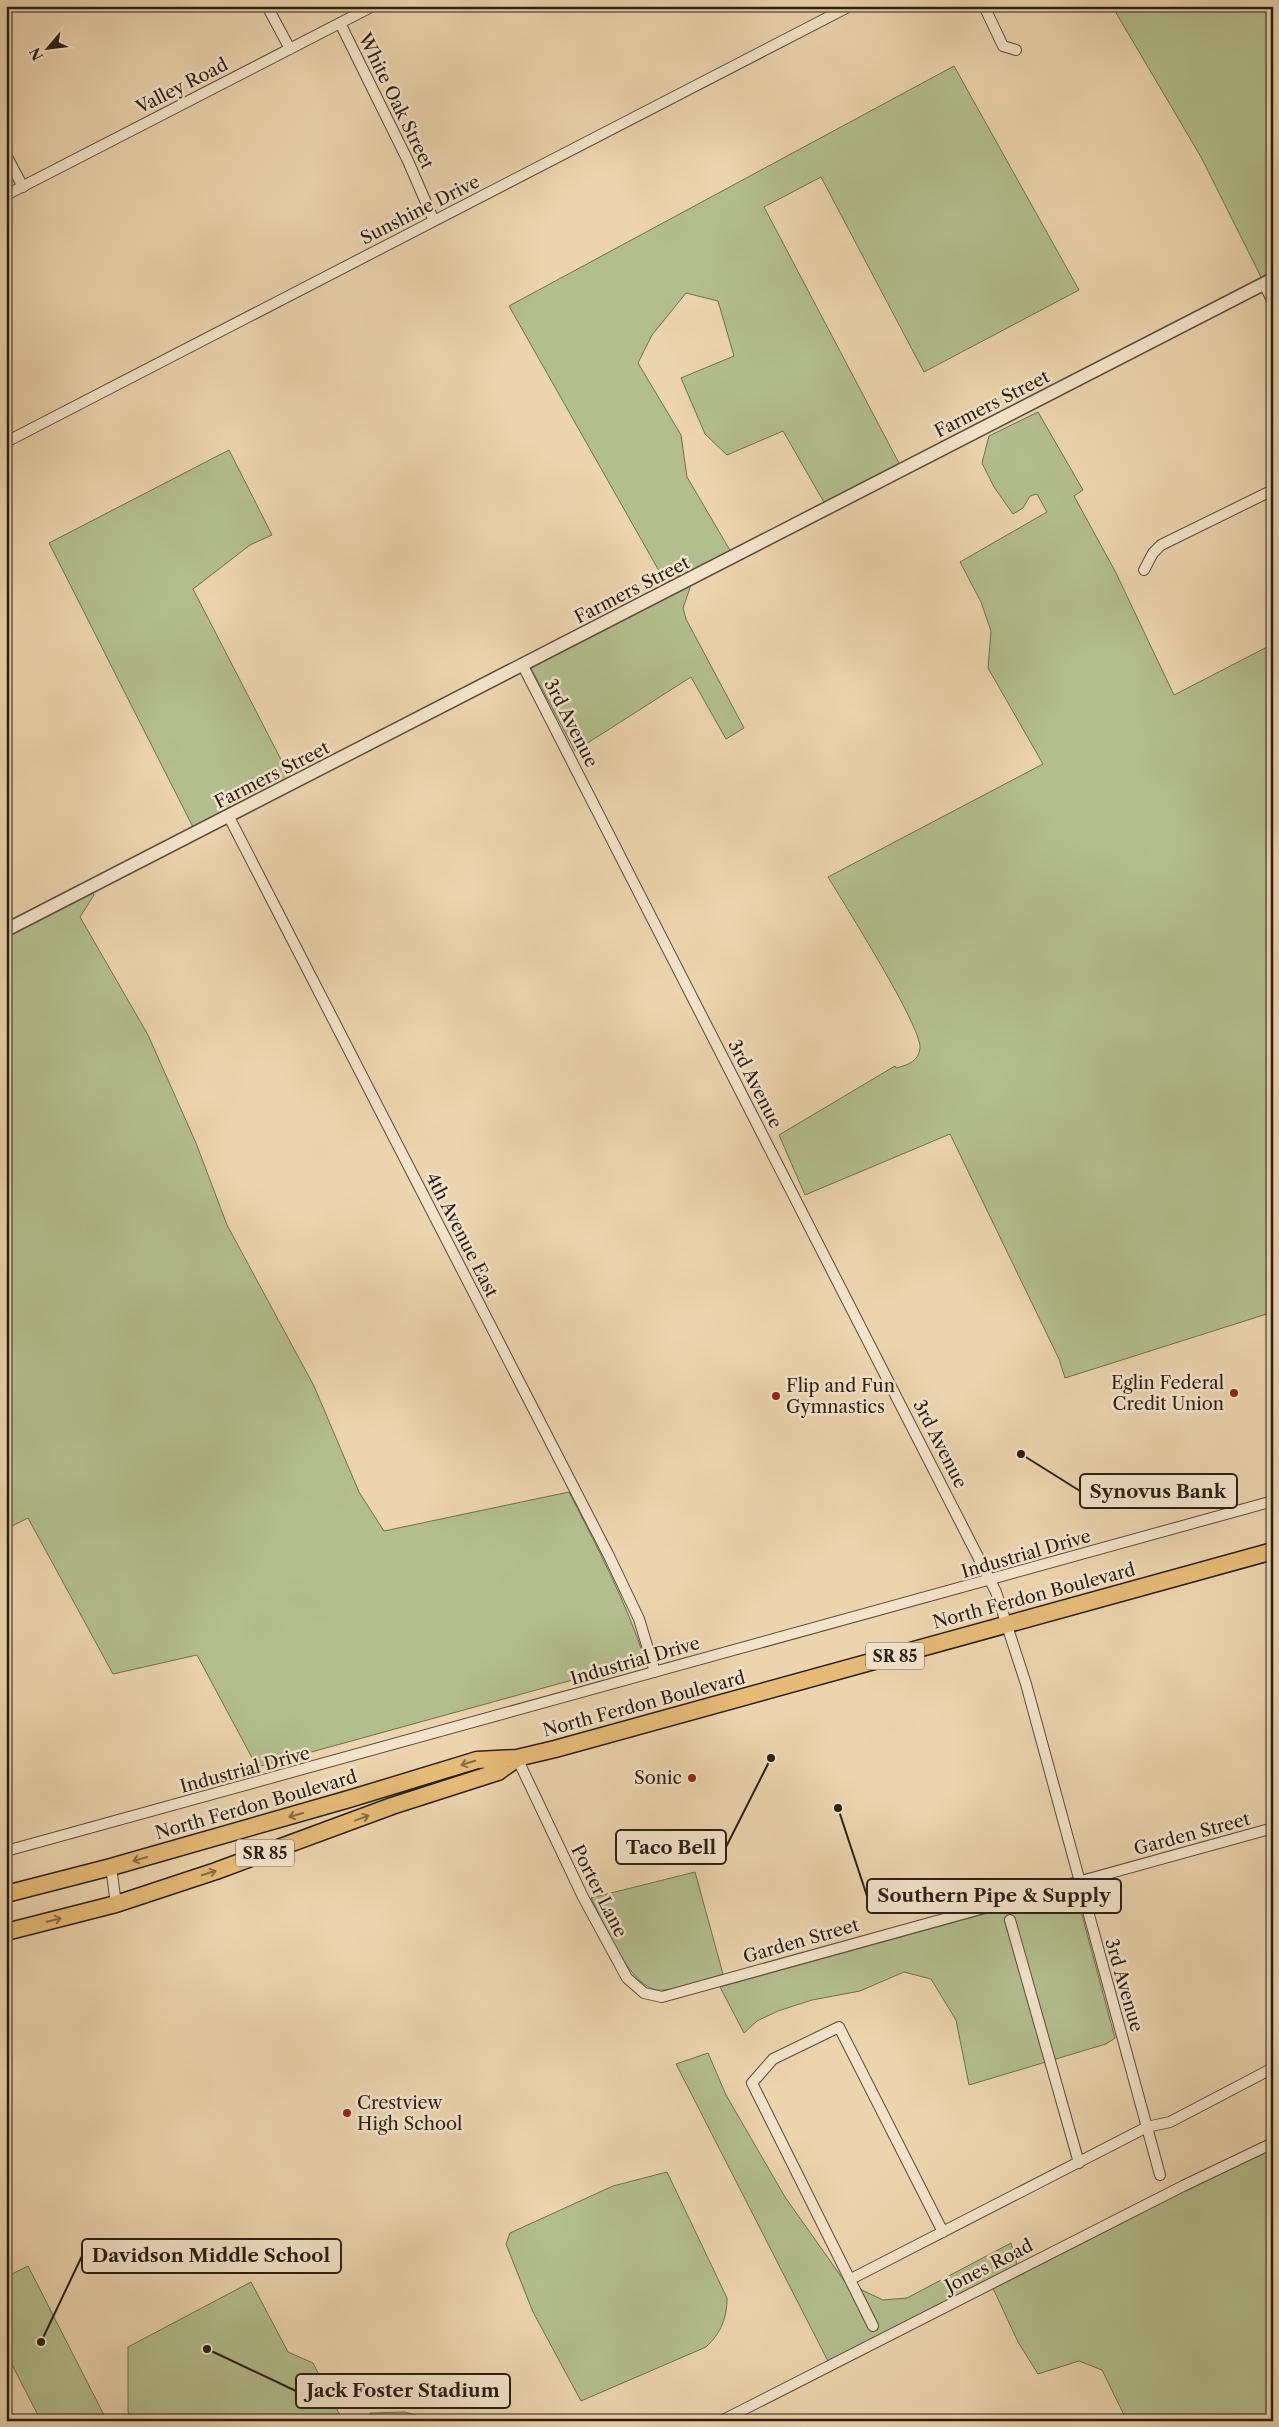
<svg xmlns="http://www.w3.org/2000/svg" width="1279" height="2427" font-family="'Libre Caslon Text',serif">
	<style>
		.green { fill: #b3be8e; stroke: #6e6e52 }
		.lines { fill: none; stroke-linecap: round; stroke-linejoin: round }
		.minor-casing { stroke: #5a4c3b; stroke-width: 12 }
		.tertiary-casing { stroke: #5a4c3b; stroke-width: 15 }
		.primary-casing { stroke: #2a1f15; stroke-width: 19 }
		.minor { stroke: #f3e3ca; stroke-width: 10 }
		.tertiary { stroke: #f3e3ca; stroke-width: 12 }
		.primary { stroke: #e6ba77; stroke-width: 16 }
		.oneway { stroke: #886c46 }
		.poi-dot { fill: #8f2418; stroke: #f3e3ca; stroke-width: 2 }
		.labels { text-anchor: middle; dominant-baseline: central; stroke-width: 5; stroke-linejoin: round; paint-order: stroke }
		.shield { fill: #f3e3ca; stroke: #665a4b; stroke-width: 1 }
		.shield-label { font-size: 16px; font-weight: bold; fill: #2a1f15 }
		.street-label { font-size: 18px; fill: #2a1f15; stroke: #f3e3ca }
		.poi-label { font-size: 18px; fill: #2a1f15; stroke: #f3e3ca; text-anchor: end }
		.leader { fill: none; stroke: #2a1f15; stroke-width: 2 }
		.callout-dot { fill: #2a1f15; stroke: #f3e3ca; stroke-width: 2 }
		.callout { fill: #f3e3ca; stroke: #2a1f15; stroke-width: 2 }
		.callout-label { font-size: 19px; text-anchor: middle; font-weight: bold; fill: #2a1f15 }
	</style>
	<rect width="100%" height="100%" fill="#ecd4ae"/>
	<filter id="stains"><feTurbulence type="fractalNoise" baseFrequency=".004" numOctaves="4"/><feColorMatrix values="0 0 0 0 .2 0 0 0 0 .09 0 0 0 0 .02 0 0 0 .5 -.17"/></filter>
	<radialGradient id="worn" r=".72"><stop offset=".6" stop-color="#630" stop-opacity="0"/><stop offset="1" stop-color="#630" stop-opacity=".3"/></radialGradient>
	<path class="green" d="M1112,6H1273V273L1262,279L1201,157Z
		M954,66L1079,290L924,372L821,177L764,207L900,465L825,504L783,431L727,455L705,434L681,378L734,356L718,301L686,293L652,335L638,363L681,435L687,477L731,552L667,585L509,306Z
		M1038,412L1083,490L1074,496L1115,571L1174,695L1273,644V1312L1065,1378L1059,1359L950,1134L805,1195L779,1135L895,1066L896,1068C908,1065 919,1061 920,1048C922,1027 843,902 828,877L1043,764L988,668L991,631L981,602L960,562L1047,512L1037,494L1030,496L1023,508L1013,514L994,487L982,463L989,436Z
		M229,450L272,535L250,545L193,589L291,779L194,829L49,543Z
		M691,585L683,608L686,619L744,728L726,739L691,677L575,751L531,668Z
		M93,893L94,895L80,917L148,1035L196,1143L227,1225L314,1386L359,1492L384,1531L569,1492C597,1547 626,1601 645,1660L257,1767L197,1655L113,1674L28,1518L6,1529V936Z
		M695,1872L723,1974C704,1980 683,1988 664,1990C631,1995 604,1922 591,1898Z
		M1075,1889L1115,2038L1106,2044L969,2085L956,2020L931,1979L904,1972L860,1991L812,2000L778,2011L757,2021L744,2033L720,1987Z
		M708,2053L726,2095L785,2197L845,2282L883,2300L907,2298L1011,2243L1019,2272L1273,2140V2421H1127L1102,2370L1079,2361L1038,2374L1018,2342L992,2286L831,2367L676,2064Z
		M667,2172L727,2298C727,2318 721,2333 706,2347L581,2401L533,2312L506,2244L510,2233L613,2186Z
		M28,2266L107,2421H41L6,2353V2277Z
		M251,2282L288,2352L313,2363L343,2421H133L128,2412V2347Z
		M405,2412L435,2421H371L370,2413Z"/>
	<g class="lines">
		<g class="minor-casing">
			<path id="minor" d="M267,6L290,49
				M984,6L1003,46L1016,50
				M340,23L408,161L434,221
				M6,155L23,187
				M6,195L373,6
				M1264,284L1273,302
				M6,442L850,6
				M1144,570L1153,553L1161,545L1273,490
				M523,666L996,1592L1026,1684L1160,2175
				M229,817L609,1556L639,1619L655,1672
				M517,1758L583,1897L627,1978L644,1993L662,1997L1273,1828
				M6,1851L1273,1501
				M111,1867L116,1904
				M1010,1920L1079,2163
				M851,2279L1147,2127L1170,2122L1273,2068
				M873,2326L752,2083L773,2059L839,2027L943,2232
				M721,2421L1183,2186L1273,2143"/>
		</g>
		<g class="tertiary-casing">
			<path id="tertiary" d="M6,930L1273,279"/>
		</g>
		<g class="primary-casing">
			<path id="primary" d="M6,1894L111,1867L349,1799L477,1760L517,1758L555,1749L1273,1551
				M6,1932L116,1904L216,1871L392,1806L498,1772L516,1759"/>
		</g>
		<use href="#minor" class="minor"/>
		<use href="#tertiary" class="tertiary"/>
		<use href="#primary" class="primary"/>
	</g>
	<defs><path id="oneway-shaft" d="M-6 0H5M1.5-3L5.5 0L1.5 3" fill="none" stroke-width="1.6" stroke-linecap="round" stroke-linejoin="round" transform="scale(1.25)"/></defs>
	<g class="oneway">
		<use href="#oneway-shaft" transform="translate(468 1763) rotate(163)"/>
		<use href="#oneway-shaft" transform="translate(296 1815) rotate(164)"/>
		<use href="#oneway-shaft" transform="translate(362 1818) rotate(-20)"/>
		<use href="#oneway-shaft" transform="translate(140 1859) rotate(164)"/>
		<use href="#oneway-shaft" transform="translate(209 1873) rotate(-18)"/>
		<use href="#oneway-shaft" transform="translate(54 1920) rotate(-14)"/>
	</g>
	<g class="poi-dot">
		<circle cx="1234" cy="1393" r="5"/>
		<circle cx="776" cy="1396" r="5"/>
		<circle cx="692" cy="1778" r="5"/>
		<circle cx="347" cy="2113" r="5"/>
	</g>
	<g class="labels">
		<g class="shield">
			<rect x="866" y="1642.5" width="58" height="27" rx="4"/>
			<rect x="236" y="1839.5" width="58" height="27" rx="4"/>
		</g>
		<g class="shield-label">
			<text x="895" y="1656">SR 85</text>
			<text x="265" y="1853">SR 85</text>
		</g>
		<g class="street-label">
			<text transform="translate(182 86) rotate(-27)">Valley Road</text>
			<text transform="translate(396 101) rotate(64)">White Oak Street</text>
			<text transform="translate(420 210) rotate(-27)">Sunshine Drive</text>
			<text transform="translate(992 404) rotate(-27)">Farmers Street</text>
			<text transform="translate(632 590) rotate(-27)">Farmers Street</text>
			<text transform="translate(571 723) rotate(63)">3rd Avenue</text>
			<text transform="translate(272 775) rotate(-27)">Farmers Street</text>
			<text transform="translate(755 1084) rotate(63)">3rd Avenue</text>
			<text transform="translate(462 1235) rotate(63)">4th Avenue East</text>
			<text transform="translate(940 1444) rotate(63)">3rd Avenue</text>
			<text transform="translate(1026 1554) rotate(-16)">Industrial Drive</text>
			<text transform="translate(1034 1596) rotate(-15)">North Ferdon Boulevard</text>
			<text transform="translate(635 1661) rotate(-16)">Industrial Drive</text>
			<text transform="translate(644 1704) rotate(-15)">North Ferdon Boulevard</text>
			<text transform="translate(245 1770) rotate(-15)">Industrial Drive</text>
			<text transform="translate(256 1805) rotate(-16)">North Ferdon Boulevard</text>
			<text transform="translate(1192 1834) rotate(-15)">Garden Street</text>
			<text transform="translate(599 1891) rotate(63)">Porter Lane</text>
			<text transform="translate(801 1941) rotate(-16)">Garden Street</text>
			<text transform="translate(1124 1985) rotate(74)">3rd Avenue</text>
			<text transform="translate(989 2266) rotate(-27)">Jones Road</text>
		</g>
		<g class="poi-label">
			<text x="1224" y="1383">Eglin Federal<tspan x="1224" dy="21">Credit Union</tspan></text>
			<text x="786" y="1386" text-anchor="start">Flip and Fun<tspan x="786" dy="21">Gymnastics</tspan></text>
			<text x="682" y="1778">Sonic</text>
			<text x="357" y="2103" text-anchor="start">Crestview<tspan x="357" dy="21">High School</tspan></text>
		</g>
	</g>
	<path class="leader" d="M1021 1454L1080 1491M771 1758L726 1847M838 1808L867 1896M41 2342L82 2256M207 2349L296 2391"/>
	<g class="callout-dot">
		<circle cx="1021" cy="1454" r="5"/>
		<circle cx="771" cy="1758" r="5"/>
		<circle cx="838" cy="1808" r="5"/>
		<circle cx="41" cy="2342" r="5"/>
		<circle cx="207" cy="2349" r="5"/>
	</g>
	<g class="callout">
		<rect x="1080" y="1474" width="157" height="34" rx="5"/>
		<rect x="616" y="1830" width="110" height="34" rx="5"/>
		<rect x="867" y="1879" width="254" height="34" rx="5"/>
		<rect x="82" y="2239" width="259" height="34" rx="5"/>
		<rect x="296" y="2374" width="214" height="34" rx="5"/>
	</g>
	<g class="callout-label">
		<text x="1158" y="1498">Synovus Bank</text>
		<text x="671" y="1854">Taco Bell</text>
		<text x="994" y="1902">Southern Pipe &amp; Supply</text>
		<text x="211" y="2262">Davidson Middle School</text>
		<text x="403" y="2397">Jack Foster Stadium</text>
	</g>
	<rect width="1279" height="2427" fill="none" stroke="#ecd4ae" stroke-width="25"/>
	<rect x="8" y="8" width="1264" height="2412" fill="none" stroke="#2a1f15" stroke-width="2.5"/>
	<rect x="12" y="12" width="1254" height="2402" fill="none" stroke="#2a1f15"/>
	<g transform="translate(48 48) rotate(242)" stroke="#f3e3ca" stroke-width="4" paint-order="stroke">
	<path d="M0-4L9 19L0 12L-9 19Z" fill="#2a1f15"/>
	<text y="-8" font-size="14" font-weight="bold" text-anchor="middle" fill="#2a1f15">N</text>
	</g>
	<rect width="100%" height="100%" filter="url(#stains)"/>
	<rect width="100%" height="100%" fill="url(#worn)"/>
</svg>
